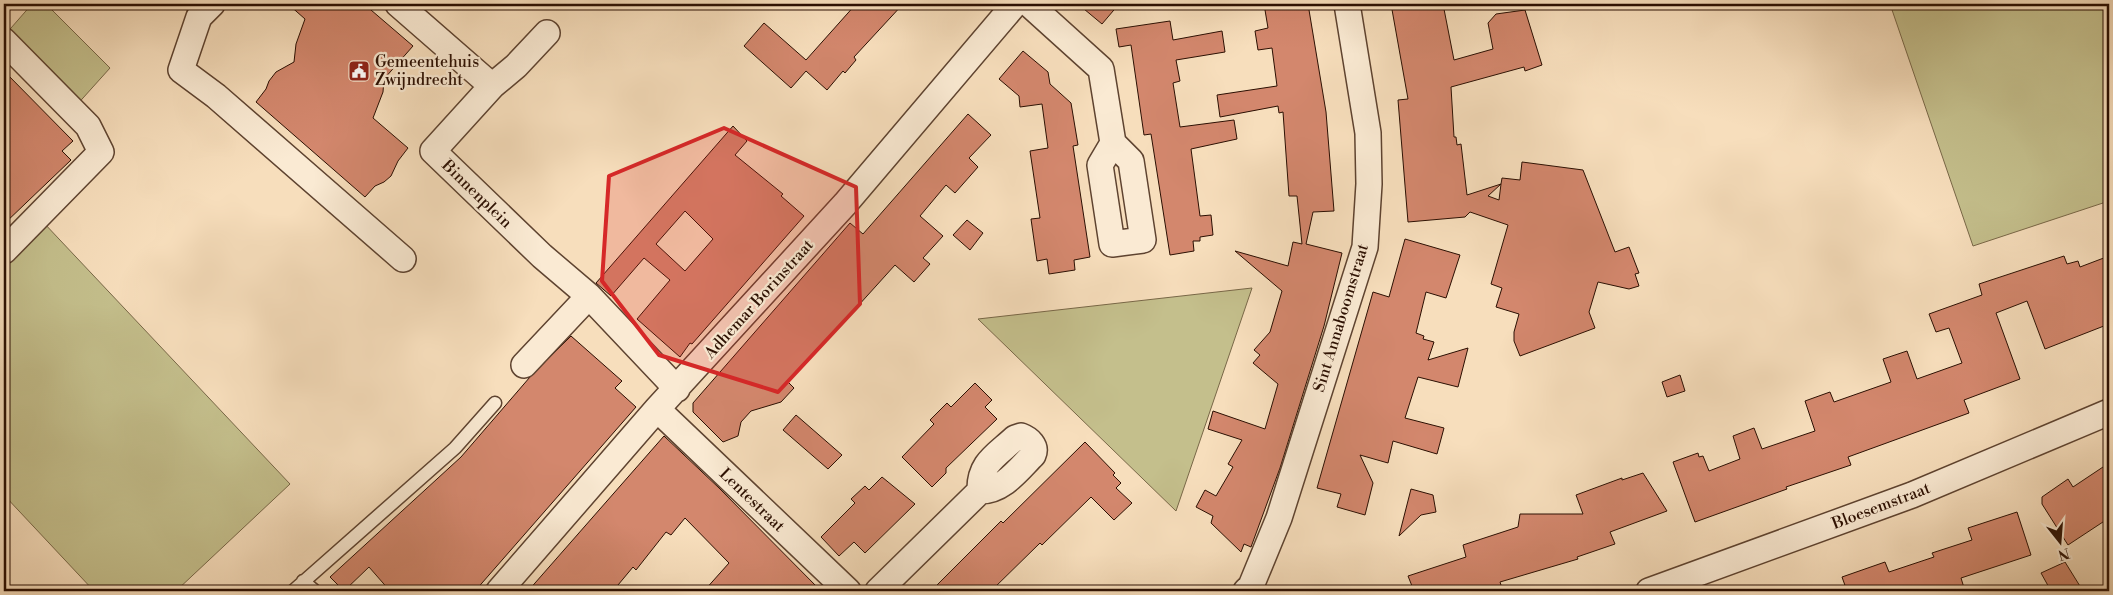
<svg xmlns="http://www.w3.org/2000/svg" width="2113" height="595" font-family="'Libre Bodoni',serif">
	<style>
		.green { fill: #c4bf8c; stroke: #786747 }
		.building { fill: #d3876d; stroke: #2b0f02; fill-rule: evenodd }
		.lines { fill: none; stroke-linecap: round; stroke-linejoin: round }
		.service-casing { stroke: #5e4330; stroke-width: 15 }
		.minor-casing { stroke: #5e4330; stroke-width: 28 }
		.service { stroke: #faead3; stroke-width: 12 }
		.minor { stroke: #faead3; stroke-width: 25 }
		.marked { fill: #d62828; fill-opacity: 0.2; stroke: #d62828; stroke-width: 4; stroke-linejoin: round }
		.labels { text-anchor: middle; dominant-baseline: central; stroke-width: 4.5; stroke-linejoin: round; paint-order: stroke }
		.poi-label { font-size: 16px; fill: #2b0f02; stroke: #faead3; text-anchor: start }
		.street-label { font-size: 16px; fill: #2b0f02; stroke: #faead3 }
	</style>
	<rect width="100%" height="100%" fill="#f7debc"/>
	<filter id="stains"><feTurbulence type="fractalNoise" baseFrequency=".004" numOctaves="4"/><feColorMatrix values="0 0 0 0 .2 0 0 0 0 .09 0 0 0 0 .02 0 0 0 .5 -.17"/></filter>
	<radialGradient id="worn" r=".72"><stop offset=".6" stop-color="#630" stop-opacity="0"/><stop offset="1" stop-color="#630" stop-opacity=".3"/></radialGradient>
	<path class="green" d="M32,4H46L110,68L74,108L4,36Z
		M1890,4H2109V201L1973,246Z
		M43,222L290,484L176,591H94L4,495V260Z
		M1252,288L1176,511L978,319Z"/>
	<path class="building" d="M288,4H364L413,46L384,79L383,92L373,118L408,148L398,161L391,176L384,182L375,186L365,197L256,102L266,89L269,81L276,72L294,62L296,44L305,19Z
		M856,4H903L854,57L856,60L845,73L843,71L827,90L806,71L791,88L744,46L764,23L806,60Z
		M1078,4H1119L1102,24Z
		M1264,4H1308L1326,112L1334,211L1313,212L1306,244L1342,253L1324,326L1280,468L1251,547L1244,544L1241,552L1211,523L1213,516L1196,507L1205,490L1216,496L1233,467L1228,464L1242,440L1208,429L1213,411L1265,429L1278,384L1253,363L1260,355L1254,350L1270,332L1282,291L1235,251L1288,266L1293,242L1302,244L1297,196H1289L1283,112L1279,113L1278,106L1220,117L1217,95L1277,86L1272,48L1258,50L1255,31L1268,28Z
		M1391,4H1443L1454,60L1493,49L1488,23L1496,14L1525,10L1542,65L1525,71L1524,67L1451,87L1454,137H1456L1457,145L1461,144L1467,195L1501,184L1502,178L1520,180L1522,162L1583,170L1615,252L1629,247L1639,273L1635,274L1639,286L1629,289L1598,282L1589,312L1595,328L1520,356L1514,341V332L1519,314L1496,307L1502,288L1491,284L1508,225L1470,212L1465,217L1408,222L1398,100L1408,99ZM1501,184L1499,200L1488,196Z
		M1170,21L1173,40L1222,31L1225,52L1176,60L1180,81L1173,83L1180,127L1234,120L1237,139L1191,149L1200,216L1211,215L1213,235L1200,237V241H1193L1194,251L1170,255L1151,134L1144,135L1131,45L1119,47L1116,29Z
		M1023,51L1048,72L1050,84L1071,103L1078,145L1073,146L1090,257L1074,260L1075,270L1049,274L1047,259L1037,261L1031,219L1040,218L1030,151L1048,148L1042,104L1020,107L1019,96L999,79Z
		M4,71L73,141L62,151L71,160L4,224Z
		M968,114L991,135L969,158L978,167L955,193L946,185L920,216L943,236L923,258L930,264L914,282L895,265L829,338L828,337L800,367L801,368L788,382L794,388L781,402L751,411L741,422L738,436L723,442L693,412V403L850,223L863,234Z
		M733,126L747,141L735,155L783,194L781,196L804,216L692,344L690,343L680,357L637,319L670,280L644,258L611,296L596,283ZM685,211L713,239L685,271L656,244Z
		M967,220L983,233L970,250L953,235Z
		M1405,239L1460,255L1446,298L1426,292L1416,333L1424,336L1423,339L1434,342L1428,360L1468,348L1458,387L1418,377L1405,418L1444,428L1437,454L1393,441L1388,463L1360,455L1373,483L1365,515L1337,507L1341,494L1317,488L1373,292L1389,297Z
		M2064,256L2067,264L2078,261L2080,267L2109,256V324L2045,349L2027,301L1996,313L2020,379L1964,400L1969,413L1848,457L1851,465L1786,487L1787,489L1695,522L1673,462L1698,453L1699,457L1703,456L1709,471L1740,459L1733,436L1754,428L1762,449L1815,431L1805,401L1830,392L1834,402L1891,382L1883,359L1907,351L1917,379L1962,363L1949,328L1936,332L1929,314L1982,295L1979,284Z
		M571,336L622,381L615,388L636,407L475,591H390L369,567L344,591L330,577L461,457L530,377Z
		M1680,375L1685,391L1667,397L1662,382Z
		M975,383L992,400L985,407L997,419L946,468V473L932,487L902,457L934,424L930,420L947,403L951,407Z
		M796,415L842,455L828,469L783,430Z
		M664,436L719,488L821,591H704L729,563L685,518L671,535L666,532L636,570L633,567L613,591H528Z
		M1085,442L1115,473L1113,475L1121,483L1116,488L1132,503L1114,520L1091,497L1042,545L1040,543L991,591H931L1001,521L1003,523Z
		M2109,463V518L2068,545L2042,504V497L2068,479L2073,487Z
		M1643,473L1667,511L1610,532L1615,544L1577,557L1578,559L1500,582L1503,591H1414L1408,576L1466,557L1463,545L1518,527L1520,514H1583L1576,495L1622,478V480Z
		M882,477L915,504L865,553L854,542L839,556L821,537L855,503L851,499L865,486L869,490Z
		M1411,489L1433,495L1436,512L1421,515L1399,536Z
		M2017,512L2031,555L1961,578L1965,591H1847L1842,577L1885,562L1889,572L1934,557L1932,553L1972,540L1968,528Z
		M2065,562L2083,591H2051L2041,573Z"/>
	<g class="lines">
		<g class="service-casing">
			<path id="service" d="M303,581L315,591
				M293,591L455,448L495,403"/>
		</g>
		<g class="minor-casing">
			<path id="minor" d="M212,4L199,17L181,70L216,96L403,259
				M398,4L492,86
				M1029,4L1101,69L1113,143L1131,161L1143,240L1112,244L1100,165L1113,143
				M547,33L516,66L492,86L433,151L542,256L589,296L677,389
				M4,41L88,126L101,152L4,251
				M524,365L589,296
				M657,409L848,591
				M499,591L657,409L845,204L1015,4
				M878,591L980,491C1003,491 1018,470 1033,455C1037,446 1029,439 1021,436L1015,438C997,455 979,463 980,491
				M1246,591L1251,586L1279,518L1365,247L1369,184L1368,133L1347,4
				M1649,591L1912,495L2109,412"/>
		</g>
		<use href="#service" class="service"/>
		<use href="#minor" class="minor"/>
	</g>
	<path class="marked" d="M724,128L856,187L860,304L778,392L659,355L602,281L609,176Z"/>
	<defs>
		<g id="civic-square" transform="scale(1.125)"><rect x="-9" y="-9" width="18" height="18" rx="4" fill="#8f2418" stroke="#faead3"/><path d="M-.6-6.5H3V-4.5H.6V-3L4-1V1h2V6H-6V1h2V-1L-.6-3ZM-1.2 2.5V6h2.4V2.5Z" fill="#fff"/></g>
	</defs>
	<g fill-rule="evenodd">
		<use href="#civic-square" x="359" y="71"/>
	</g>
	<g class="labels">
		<g class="poi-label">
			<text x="375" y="62">Gemeentehuis<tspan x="375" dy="18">Zwijndrecht</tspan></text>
		</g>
		<g class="street-label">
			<text transform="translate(477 194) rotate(44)">Binnenplein</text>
			<text transform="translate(759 299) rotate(-48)">Adhemar Borinstraat</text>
			<text transform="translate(1341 318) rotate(-73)">Sint Annaboomstraat</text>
			<text transform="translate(752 500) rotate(44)">Lentestraat</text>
			<text transform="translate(1881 506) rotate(-21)">Bloesemstraat</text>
		</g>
	</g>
	<rect width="2113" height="595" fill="none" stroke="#f7debc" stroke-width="20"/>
	<rect x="5" y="5" width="2103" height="585" fill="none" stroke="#2b0f02" stroke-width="2.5"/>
	<rect x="10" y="10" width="2093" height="575" fill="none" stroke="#2b0f02"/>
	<g transform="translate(2060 542) rotate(163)" stroke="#faead3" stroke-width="4" paint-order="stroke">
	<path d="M0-4L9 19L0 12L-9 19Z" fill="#2b0f02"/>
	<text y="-8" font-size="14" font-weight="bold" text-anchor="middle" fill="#2b0f02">N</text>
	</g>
	<rect width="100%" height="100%" filter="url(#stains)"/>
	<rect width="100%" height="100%" fill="url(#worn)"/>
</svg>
